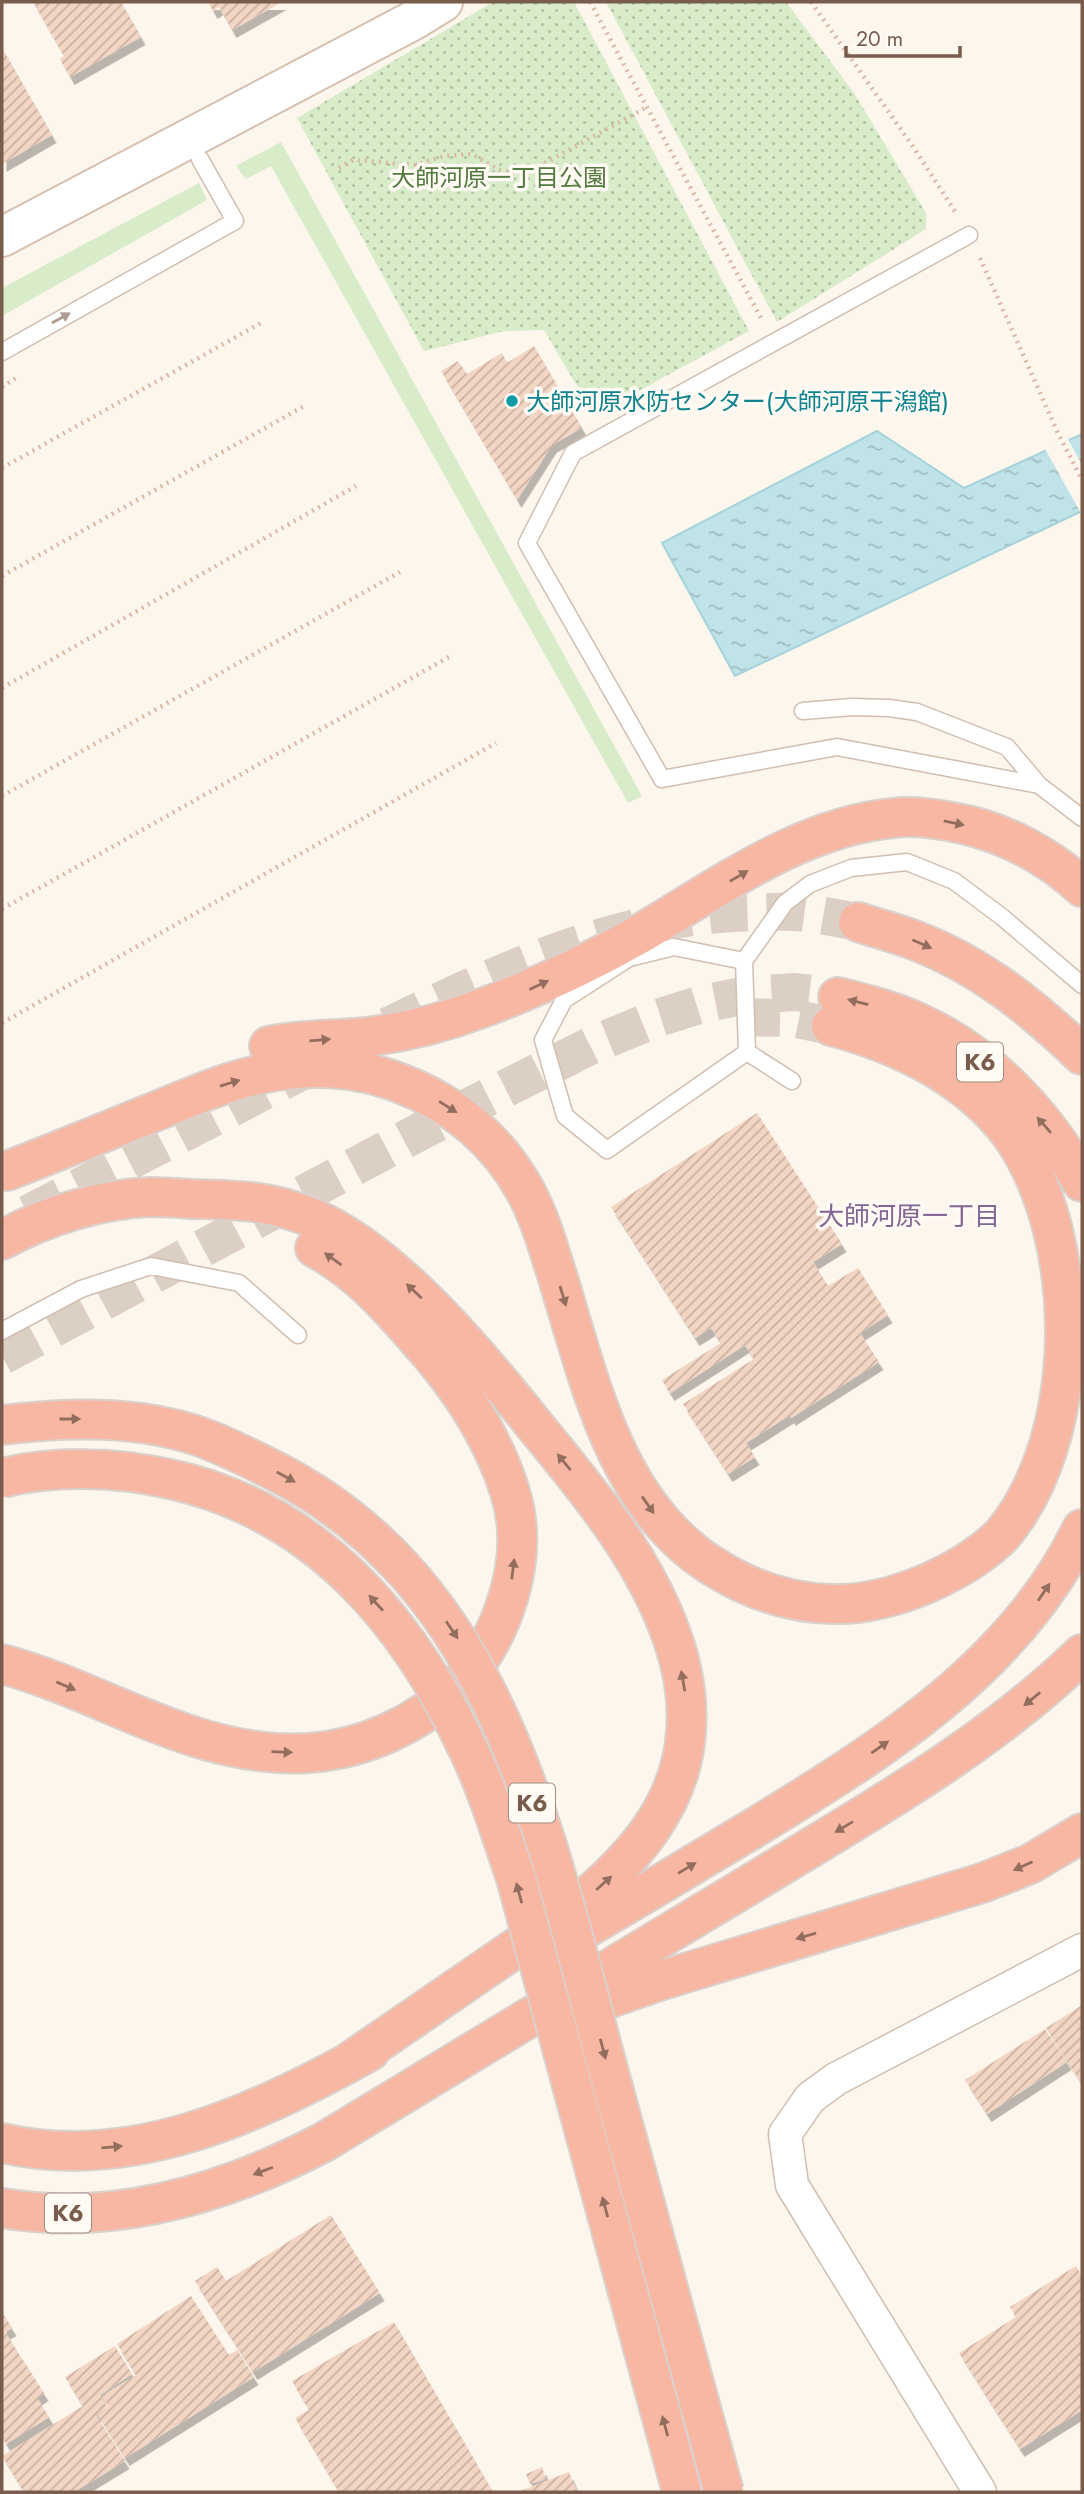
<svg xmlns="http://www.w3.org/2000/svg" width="1084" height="2494" font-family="Jost,'Noto Sans JP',sans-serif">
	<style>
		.grass { fill: #d8ecc9 }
		.park { fill: url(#park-dots) }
		.water { fill: url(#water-ripples); stroke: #a5d3da; stroke-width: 2 }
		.pier { fill: #fdf6ec }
		.building { fill: url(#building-hatch); filter: url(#shadow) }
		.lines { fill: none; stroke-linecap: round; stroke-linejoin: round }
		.highway-tunnel { stroke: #dcd0c4; stroke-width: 38; stroke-dasharray: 38 19; stroke-linecap: butt }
		.lane-casing { stroke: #d1beb0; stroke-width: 19 }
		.street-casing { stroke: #d1beb0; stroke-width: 35 }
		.secondary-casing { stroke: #d6c0b0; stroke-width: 42 }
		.highway-casing { stroke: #dad1cd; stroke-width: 42 }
		.path { stroke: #d9b8a5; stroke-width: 4.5; stroke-dasharray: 2 5; stroke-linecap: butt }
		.lane { stroke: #fff; stroke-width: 16 }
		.street { stroke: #fff; stroke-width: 32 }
		.secondary { stroke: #fff; stroke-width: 38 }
		.highway { stroke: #f7b7a3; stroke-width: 38 }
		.highway-bridge-casing { stroke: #dad1cd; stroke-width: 42; stroke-linecap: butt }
		.highway-bridge { stroke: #f7b7a3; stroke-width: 38 }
		.oneway { fill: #af9d94 }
		.oneway2 { fill: #936e5e }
		.culture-dot { fill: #0f9aa8; stroke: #fffaf3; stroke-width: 2.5 }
		.labels { text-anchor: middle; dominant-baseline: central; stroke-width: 7; stroke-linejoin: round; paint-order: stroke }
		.shield { fill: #fffaf3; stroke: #a28b7f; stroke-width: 2 }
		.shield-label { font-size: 23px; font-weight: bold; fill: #7a5c4d }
		.park-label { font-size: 24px; fill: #537a41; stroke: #fffaf3 }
		.culture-label { font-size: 24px; fill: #0d838f; stroke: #fffaf3; text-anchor: start }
		.neighbourhood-label { font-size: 26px; fill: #846695; stroke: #fffaf3 }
	</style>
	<defs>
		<pattern id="park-dots" width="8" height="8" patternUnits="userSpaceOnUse" patternTransform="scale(1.75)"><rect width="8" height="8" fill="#d8ecc9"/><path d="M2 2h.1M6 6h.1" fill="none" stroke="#b4c2a5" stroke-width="1.8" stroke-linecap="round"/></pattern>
		<pattern id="water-ripples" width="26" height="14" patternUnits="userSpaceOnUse" patternTransform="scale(1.75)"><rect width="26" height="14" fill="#bfe3e8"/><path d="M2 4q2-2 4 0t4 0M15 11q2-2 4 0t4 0" fill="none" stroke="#a0bbbe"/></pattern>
		<pattern id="building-hatch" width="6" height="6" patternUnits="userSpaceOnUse" patternTransform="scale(1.75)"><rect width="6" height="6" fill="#f3d5c3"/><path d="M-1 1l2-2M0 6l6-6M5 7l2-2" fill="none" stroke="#cab0a1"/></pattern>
		<filter id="shadow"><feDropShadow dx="4.5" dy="8" stdDeviation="0" flood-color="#0004"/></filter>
	</defs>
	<rect width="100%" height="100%" fill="#fdf6ec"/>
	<path class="grass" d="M281,142L642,796L628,803L271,166L246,179L236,166Z
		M199,183L207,200L2,316V288Z"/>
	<path class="park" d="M493,2H574L749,331L594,415L544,330L504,331L424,351L297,118Z
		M606,2H786L854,93L926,213V229L777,322Z"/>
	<path class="water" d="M877,431L964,488L1082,434V511L735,676L662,543Z"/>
	<path class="pier" d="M1067,437L1082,465V515L1044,447Z"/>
	<path class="building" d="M33,2H121L141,37L70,77L60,59L64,56Z
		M208,2H282L232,30L219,7L213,11Z
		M2,48L52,135L2,164Z
		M534,346L582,428L552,445L517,500L441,371L458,361L467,374L502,353L507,363Z
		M757,1113L842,1244L813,1262L828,1286L858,1268L888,1315L860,1333L879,1362L791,1418L790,1415L746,1443L755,1457L728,1474L683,1404L754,1359L745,1345L670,1393L662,1380L721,1343L711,1328L695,1338L611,1207Z
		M1082,2005V2084L1046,2028Z
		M1045,2029L1067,2062L987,2114L965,2080Z
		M331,2215L380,2293L253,2372L195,2281L217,2267L226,2281Z
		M1076,2266L1082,2276V2410L1020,2449L959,2353L1016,2317L1010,2307Z
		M191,2296L229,2355L237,2350L254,2377L125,2458L98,2415L109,2408L102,2396L136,2375L117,2344Z
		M2,2312L12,2328L5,2332L44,2393L37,2398L49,2417L6,2444L2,2437Z
		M394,2322L493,2492H339L295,2418L309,2410L292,2381Z
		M115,2346L132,2374L100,2395L108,2408L96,2415L125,2461L74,2492H24L2,2456L83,2406L65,2377Z
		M542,2467L546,2479L530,2484L526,2474Z
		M569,2472L577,2492H518Z"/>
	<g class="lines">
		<path class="highway-tunnel" d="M742,1017L792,1018L831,1026
			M388,1026C505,969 629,912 762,912C776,912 791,911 805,913C823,915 840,919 858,922
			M28,1214L304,1070
			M2,1356L423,1130L592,1045L658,1018L702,1004L747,995L795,992L838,997"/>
		<g class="lane-casing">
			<path id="lane" d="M969,235L573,453L527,543L662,779L837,747L1039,785L1082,818
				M2,352L235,221L200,159
				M803,711L852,707L889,708L917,712L1007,747L1039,785
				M744,961L674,947L629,958L564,1000L543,1040L565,1116L607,1150L747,1052L744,961L785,903L810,884L851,868L907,862L954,881L1002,917L1082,985
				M747,1052L792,1081
				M2,1331L81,1289L151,1266L239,1283L298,1335"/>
		</g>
		<g class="street-casing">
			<path id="street" d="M980,2492L792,2185L785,2134L810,2098L836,2079L1082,1950"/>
		</g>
		<g class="secondary-casing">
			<path id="secondary" d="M2,237L412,21L443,2"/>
		</g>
		<g class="highway-casing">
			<path id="highway" d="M858,922C876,928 896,933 914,940C980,965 1032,1007 1082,1055
				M838,997C866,1004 893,1011 919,1023C988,1054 1047,1117 1082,1182
				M269,1046C303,1038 339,1041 374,1036C410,1031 448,1021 482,1008C536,988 589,963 640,934C718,888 800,827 893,818C917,815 943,820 967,825C1009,835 1051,858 1082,887
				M7,1171C56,1152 105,1132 154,1112C196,1095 240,1075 285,1070C324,1065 365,1069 402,1084C455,1104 499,1142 526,1192C540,1218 548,1247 557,1275C589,1378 614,1503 711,1565C748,1589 788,1603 832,1604C864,1605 898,1596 928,1583C955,1571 981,1556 1002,1535C1084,1438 1084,1242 1013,1137C970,1078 900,1044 831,1026
				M2,1240C45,1216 100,1199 150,1197C164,1197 178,1198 192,1199C236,1200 268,1200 310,1217C392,1250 481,1358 536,1427C585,1487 637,1549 666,1621C680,1655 689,1694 686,1732C681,1808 630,1862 574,1908L348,2063
				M2,1664C106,1692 197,1760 309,1753C364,1749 417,1725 456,1687C503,1640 531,1558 510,1492C492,1433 455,1380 414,1335C386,1303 354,1268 315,1248
				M562,1942C627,1905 690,1866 754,1828C880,1751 1015,1668 1082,1529
				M569,2018L613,1997L659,1981L982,1883L1030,1864L1082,1833
				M2,2143C131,2173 260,2113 370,2051
				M2,2208C113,2227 226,2193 324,2142C466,2056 607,1970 749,1885C865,1814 985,1748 1082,1654"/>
		</g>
		<path class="path" d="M590,2L761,318
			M811,2L912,145L956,213
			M339,168L353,160L415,165L444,156L472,154L499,170L523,175L647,107
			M980,258L1057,431L1082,480
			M2,387L16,378
			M2,468L261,323
			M2,576L306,405
			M2,688L356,486
			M2,796L400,572
			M2,909L449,657
			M2,1023L496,743"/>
		<use href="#lane" class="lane"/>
		<use href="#street" class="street"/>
		<use href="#secondary" class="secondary"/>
		<use href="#highway" class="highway"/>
		<g class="highway-bridge-casing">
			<path id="highway-bridge" d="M2,1425C68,1417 137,1415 201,1437C226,1446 249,1458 273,1470C501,1585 546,1839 606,2062C645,2206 686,2349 724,2492
				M2,1478C56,1465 116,1467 170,1479C316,1511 407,1619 468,1749C488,1790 501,1835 516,1878L682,2492"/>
		</g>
		<use href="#highway-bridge" class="highway-bridge"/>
	</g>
	<defs><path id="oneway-solid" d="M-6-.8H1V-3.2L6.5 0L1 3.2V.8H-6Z" transform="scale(1.75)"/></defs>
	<use class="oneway" href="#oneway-solid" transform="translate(61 318) rotate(-29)"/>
	<g class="oneway2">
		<use href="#oneway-solid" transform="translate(954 823) rotate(12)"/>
		<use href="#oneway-solid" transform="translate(739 876) rotate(-30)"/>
		<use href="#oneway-solid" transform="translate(922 944) rotate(24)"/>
		<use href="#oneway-solid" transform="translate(539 985) rotate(-25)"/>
		<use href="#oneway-solid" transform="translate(858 1002) rotate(-166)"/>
		<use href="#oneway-solid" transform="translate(320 1040) rotate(-5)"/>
		<use href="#oneway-solid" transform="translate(230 1083) rotate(-17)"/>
		<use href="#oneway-solid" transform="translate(448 1107) rotate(32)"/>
		<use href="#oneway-solid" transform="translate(1044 1125) rotate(-131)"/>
		<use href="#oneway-solid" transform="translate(333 1259) rotate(-144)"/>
		<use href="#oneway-solid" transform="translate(414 1291) rotate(-137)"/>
		<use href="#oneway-solid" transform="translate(563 1296) rotate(73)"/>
		<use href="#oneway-solid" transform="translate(70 1419)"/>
		<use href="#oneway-solid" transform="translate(564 1462) rotate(-129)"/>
		<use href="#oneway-solid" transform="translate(286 1477) rotate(29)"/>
		<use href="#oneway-solid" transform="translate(648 1505) rotate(55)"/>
		<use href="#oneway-solid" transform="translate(513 1569) rotate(-83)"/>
		<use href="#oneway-solid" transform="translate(1044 1592) rotate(-56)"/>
		<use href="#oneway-solid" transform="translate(376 1603) rotate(-132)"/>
		<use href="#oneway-solid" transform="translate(452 1630) rotate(56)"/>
		<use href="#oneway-solid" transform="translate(683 1681) rotate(-100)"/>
		<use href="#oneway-solid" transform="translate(66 1686) rotate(23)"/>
		<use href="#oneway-solid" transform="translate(1032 1699) rotate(141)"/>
		<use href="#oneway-solid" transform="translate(880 1747) rotate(-35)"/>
		<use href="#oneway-solid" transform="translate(282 1752) rotate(2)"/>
		<use href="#oneway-solid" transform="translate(844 1827) rotate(149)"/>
		<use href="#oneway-solid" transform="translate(1023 1866) rotate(156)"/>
		<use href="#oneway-solid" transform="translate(687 1868) rotate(-31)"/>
		<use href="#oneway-solid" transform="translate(604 1883) rotate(-42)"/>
		<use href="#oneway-solid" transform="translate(519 1893) rotate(-105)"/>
		<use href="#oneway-solid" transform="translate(806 1936) rotate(164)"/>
		<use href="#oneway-solid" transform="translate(603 2049) rotate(75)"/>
		<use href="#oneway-solid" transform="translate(112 2147) rotate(-5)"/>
		<use href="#oneway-solid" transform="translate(263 2171) rotate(159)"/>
		<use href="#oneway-solid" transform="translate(605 2207) rotate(-105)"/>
		<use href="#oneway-solid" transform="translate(665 2426) rotate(-105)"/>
	</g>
	<circle class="culture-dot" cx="512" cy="401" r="7"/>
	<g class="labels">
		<g class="shield">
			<rect x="957" y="1042.5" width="46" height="39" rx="5"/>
			<rect x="509" y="1783.5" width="46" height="39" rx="5"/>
			<rect x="45" y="2193.5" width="46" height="39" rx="5"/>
		</g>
		<g class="shield-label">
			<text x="980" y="1062">K6</text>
			<text x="532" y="1803">K6</text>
			<text x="68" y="2213">K6</text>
		</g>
		<g class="park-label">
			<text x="499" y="177">大師河原一丁目公園</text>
		</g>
		<g class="culture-label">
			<text x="526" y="401">大師河原水防センター(大師河原干潟館)</text>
		</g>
		<g class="neighbourhood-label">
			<text x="909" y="1216">大師河原一丁目</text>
		</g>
	</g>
	<rect width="1084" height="2494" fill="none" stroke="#7a5c4d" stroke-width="7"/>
	<path d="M846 46v10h114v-10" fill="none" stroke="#7a5c4d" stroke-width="3.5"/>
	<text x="856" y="46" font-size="21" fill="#7a5c4d" stroke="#fffaf3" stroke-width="5" paint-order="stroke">20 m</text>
</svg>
